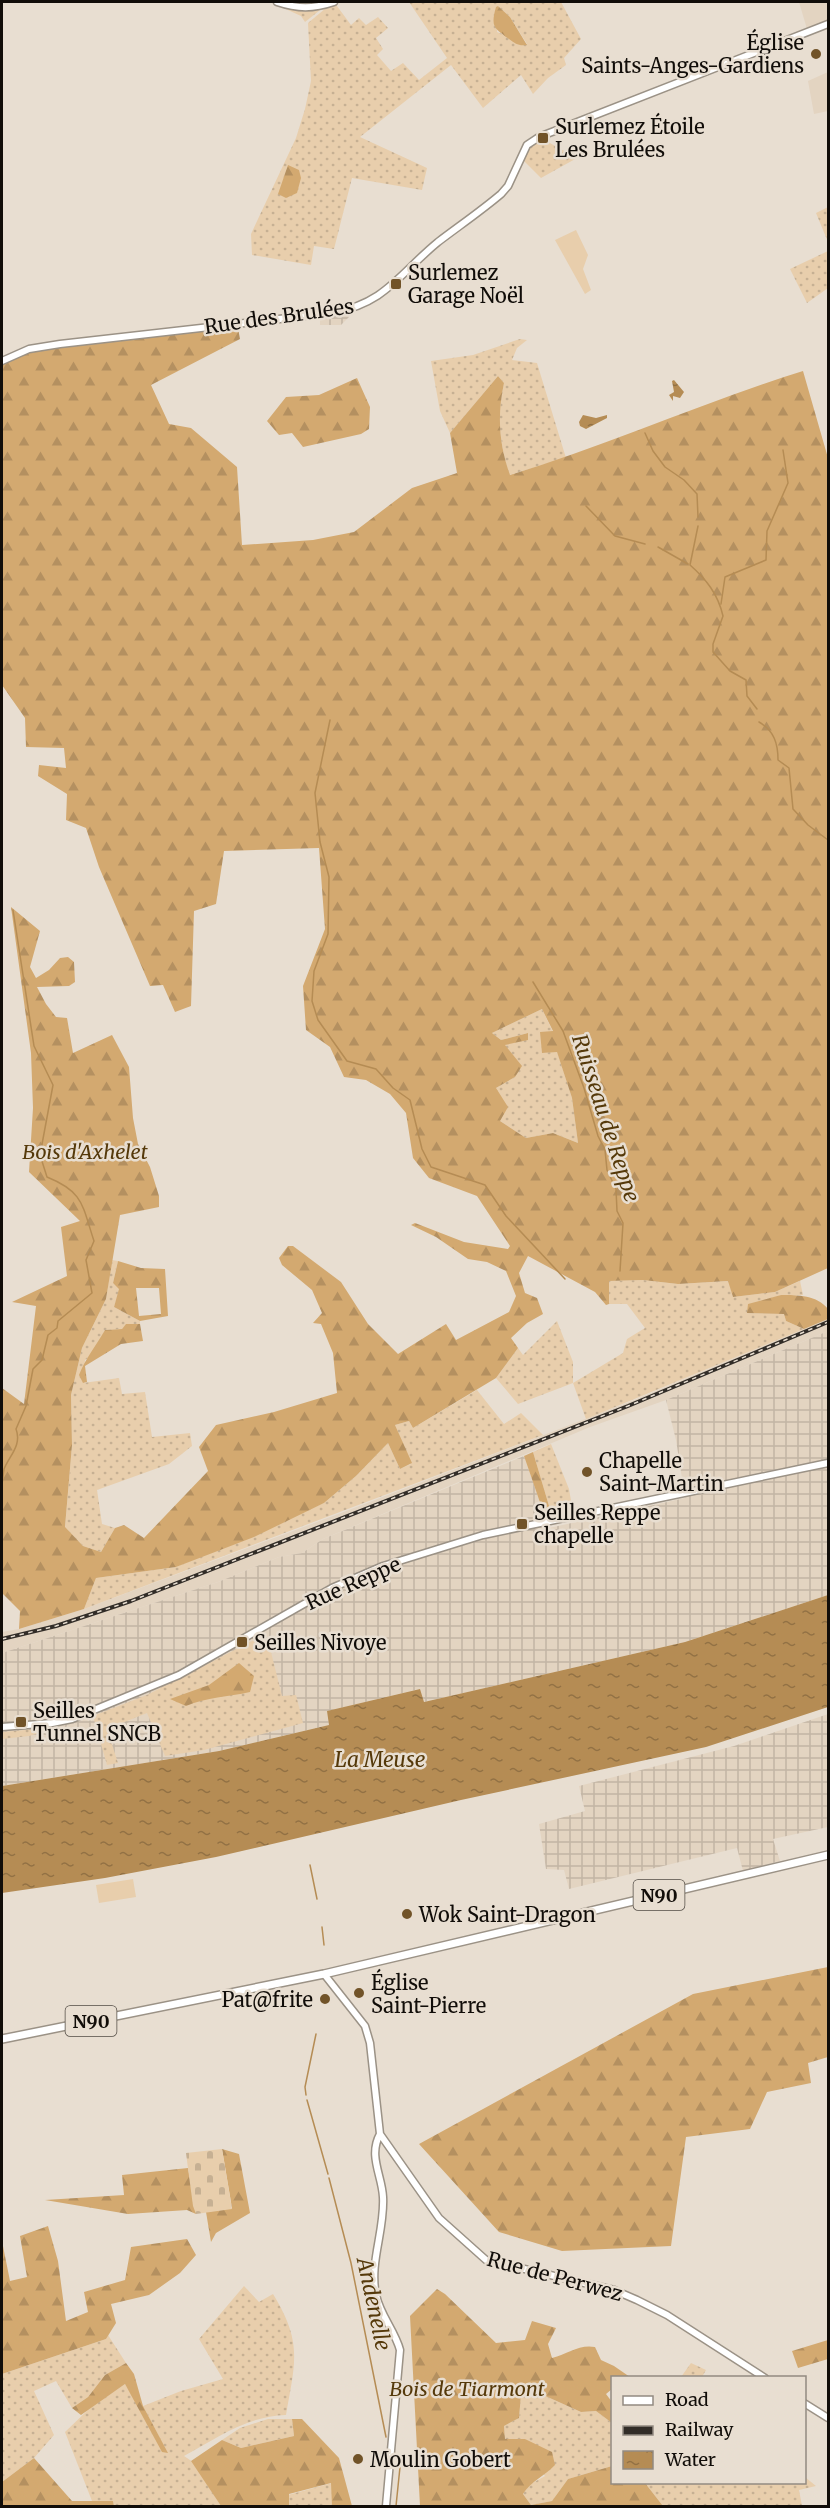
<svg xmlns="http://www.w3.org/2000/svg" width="830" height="2508" font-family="Merriweather,serif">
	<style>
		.built { fill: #e3d4c1 }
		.industrial { fill: url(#industrial-grid) }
		.grass { fill: url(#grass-dots); fill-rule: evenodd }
		.forest { fill: url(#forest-firs); fill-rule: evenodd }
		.cemetery { fill: url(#cemetery-stones) }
		.park { fill: #e8ceac }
		.water { fill: url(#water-ripples) }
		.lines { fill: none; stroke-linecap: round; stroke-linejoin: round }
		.stream { stroke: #b58c54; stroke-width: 1.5 }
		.secondary-casing { stroke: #9b9286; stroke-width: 9 }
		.primary-casing { stroke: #9b9286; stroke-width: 10 }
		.secondary { stroke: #fff; stroke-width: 6 }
		.primary { stroke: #fff; stroke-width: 7 }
		.rail-casing { stroke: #322d28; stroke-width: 4 }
		.rail { stroke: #e8ded1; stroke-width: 1.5; stroke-dasharray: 4.5; stroke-linecap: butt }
		.poi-dot { fill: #715328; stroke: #e8ded1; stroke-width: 2 }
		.labels { text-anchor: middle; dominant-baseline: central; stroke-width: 5; stroke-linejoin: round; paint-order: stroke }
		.shield { fill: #e8ded1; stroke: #524c45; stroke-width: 1.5 }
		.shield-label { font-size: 18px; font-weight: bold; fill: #110d09 }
		.poi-label { font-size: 20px; fill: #110d09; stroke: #e8ded1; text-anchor: start }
		.street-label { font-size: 20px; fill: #110d09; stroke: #e8ded1 }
		.park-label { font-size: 20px; font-style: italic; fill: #55390a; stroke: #e8ded1 }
		.water-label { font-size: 21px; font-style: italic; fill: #55390a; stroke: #e8ded1 }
	</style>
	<defs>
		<pattern id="industrial-grid" width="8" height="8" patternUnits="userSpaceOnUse" patternTransform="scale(1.5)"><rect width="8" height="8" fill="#e3d4c1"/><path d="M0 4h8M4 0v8" fill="none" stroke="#c2b5a4"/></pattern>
		<pattern id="grass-dots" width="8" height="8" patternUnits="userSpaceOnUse" patternTransform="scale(1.5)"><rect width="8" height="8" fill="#e8ceac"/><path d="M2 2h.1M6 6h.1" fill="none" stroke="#c6b093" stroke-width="1.8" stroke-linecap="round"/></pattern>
		<pattern id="forest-firs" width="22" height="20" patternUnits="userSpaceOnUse" patternTransform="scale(1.5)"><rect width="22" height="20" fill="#d3a970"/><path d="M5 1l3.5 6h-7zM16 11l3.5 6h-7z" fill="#b49060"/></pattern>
		<pattern id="cemetery-stones" width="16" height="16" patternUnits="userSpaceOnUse" patternTransform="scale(1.5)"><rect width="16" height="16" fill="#e8ceac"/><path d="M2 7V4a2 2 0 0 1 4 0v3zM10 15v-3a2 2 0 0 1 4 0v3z" fill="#c6b093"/></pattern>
		<pattern id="water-ripples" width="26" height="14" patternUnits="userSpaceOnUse" patternTransform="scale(1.5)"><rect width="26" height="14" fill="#b58c54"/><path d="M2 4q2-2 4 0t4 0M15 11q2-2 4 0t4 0" fill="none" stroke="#927144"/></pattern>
	</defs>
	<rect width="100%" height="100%" fill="#e8ded1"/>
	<path class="built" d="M799,2H828V20L807,29Z
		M828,72V111L814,114L808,81Z
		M828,1319V1331L666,1400L590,1427L323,1539L302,1553L279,1557L218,1582L2,1653V1632L19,1629L84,1609L341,1513L632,1401Z"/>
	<path class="industrial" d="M349,310V317L341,325H320V314Z
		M828,1331V1595L685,1642L424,1702L419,1689L328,1711L329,1725L219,1751L2,1786V1653L218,1582L279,1557L302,1553L323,1539L524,1456L549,1528L685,1498L676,1440L666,1400Z
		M828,1714V1827L773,1839L780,1861L743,1871L737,1848L569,1889L564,1870L546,1869L539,1824L585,1811L579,1786L734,1746Z"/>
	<path class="grass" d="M277,2H334L351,25L359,18L366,25L378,17L388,28L376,38L383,49L377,55L391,71L403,63L419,80L447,58L409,2H561L581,39L564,58L566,65L548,78L533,94L521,75L483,108L451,65L360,137L427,168L422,190L352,178L334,249L314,246L311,265L252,255L251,234L296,138L305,109L311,81L308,23L332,3L310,9ZM498,6L510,17L527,44L497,32Z
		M277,5L308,11L325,6L305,22L301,16Z
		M539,137L577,158L541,178L521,158L523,151Z
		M828,207V242L816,213Z
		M828,251V288L807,303L790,269Z
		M520,339L527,340L517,348L512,360L537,363L566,458L509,475C500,441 496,419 504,383L498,376L450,433L440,411L431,361L473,355Z
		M542,1009L553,1032L543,1053L557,1051L572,1098L578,1143L553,1133L526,1138L500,1121L496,1088L515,1077L504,1045L528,1033L501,1040L492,1033Z
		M112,1260L118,1261L113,1283L120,1289L114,1307L140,1321V1324H127L122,1329L105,1330L91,1356L85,1360L83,1383L119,1378L122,1394L145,1392L152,1437L190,1433L192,1446L169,1464L97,1490L102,1524L115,1528L101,1552L83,1546L65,1528L72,1445L71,1395L82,1348L106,1299Z
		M643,1280L678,1284L729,1281L733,1297L775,1292L800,1281L803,1295H781L747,1313L784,1314L786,1321L804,1329L586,1419L573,1383L518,1404L496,1378L518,1348L523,1355L557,1321L573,1362V1383L623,1353L627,1339L645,1328L627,1304H609L608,1281Z
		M477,1390L504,1424L521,1413L543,1435L84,1609L96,1578L176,1567L324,1503L356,1476L388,1443L400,1469L411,1464L395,1425L409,1421L413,1428Z
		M551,1444L569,1489L573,1512L552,1516L533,1452Z
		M256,1639L269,1644L282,1696L296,1695L303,1723L204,1750L165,1756L147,1713L107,1729L118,1763L107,1765L93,1716L147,1695Z
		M49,1728V1730L29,1736L2,1739V1732Z
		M244,2286L259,2302L273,2294C303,2343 295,2362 286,2415C247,2416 217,2438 184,2456L193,2462L221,2506H114L113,2501H92L65,2432L91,2407L125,2384L167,2452L143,2406L181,2391L223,2379L199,2339Z
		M108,2335L126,2363L105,2375L88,2397L72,2408L56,2381L34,2391L54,2435L34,2458L2,2482V2374L106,2339Z
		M691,2363L706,2370L702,2377H681Z
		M532,2390L581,2412L596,2411L612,2423V2466L568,2479L552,2501L531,2505L523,2494L529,2485L545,2476L525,2439H505L504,2426L519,2418L521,2395Z
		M268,2419H292L294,2436L241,2448L222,2440L240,2428Z
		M805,2477L816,2486L799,2490L802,2506H663L645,2483L804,2482Z
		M332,2483V2506H289L288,2495Z"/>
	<path class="forest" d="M498,6L510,17L527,45C518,46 516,44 509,39C495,28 490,28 496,7Z
		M288,165L299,170L301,178L297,193L286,198L278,194Z
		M237,323L240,339L151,385L169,424L191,428L237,467L242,545L313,540L354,532L412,488L457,473L450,433L498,376L504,383C497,416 499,444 510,475C609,445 704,402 803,371L828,458V1268L775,1292L733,1297L728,1281L678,1284L643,1280L609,1281V1304L606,1305L595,1292L528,1256L519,1273L525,1293L537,1298L543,1314L527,1323L511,1338L518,1348L496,1378L413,1428L409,1421L395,1425L412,1463L400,1469L388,1443L356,1476L324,1503L254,1537L176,1567L96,1578L84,1609L19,1629L20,1611L2,1593V1388L24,1404L36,1306L12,1302L67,1276L61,1227L80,1221L29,1172L33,1108L31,1053L11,907L40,931L30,967L36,978L49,970L60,958L68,957L74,962L75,982L69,986L37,987L46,1004L56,1017L67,1018L73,1053L112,1035L129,1067L133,1118L138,1144L150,1167L159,1196V1207L120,1215L106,1299L82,1348L71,1395L72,1445L65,1527L83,1546L101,1552L115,1528L124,1525L144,1538L208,1471L199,1447L216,1425L274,1412L337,1393L333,1353L321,1324L313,1323L322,1313L312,1290L282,1265L279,1258L288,1246H293L341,1282L368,1324L398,1354L446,1324L456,1340L509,1312L516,1296L506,1271L487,1262L468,1259L436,1237L411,1225L415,1223L464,1242L508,1249L510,1246L477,1196L429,1178L413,1158L406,1113L390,1094L366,1080L344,1077L330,1047L306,1030L303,986L325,929L319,848L224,851L216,904L194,911L191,1006L175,1012L163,985L150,986L99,867L86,828L66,820L67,794L38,776L39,765L66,768L64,748L26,747L25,718L2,685V361L29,349ZM542,1009L553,1031L540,1032L542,1053L557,1052L572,1098L578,1143L553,1133L526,1138L500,1121L508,1107L496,1088L515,1077L522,1066L505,1045L528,1040V1033L501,1040L492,1033Z
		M357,378L370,407L369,429L361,434L303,447L292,433L279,435L267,421L286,397L319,395Z
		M118,1261L141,1268L165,1269L168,1316L140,1321L114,1307L119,1289L113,1283ZM136,1288H159L161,1314L139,1316Z
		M781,1295C798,1295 817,1295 828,1309V1319L804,1329L786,1321L784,1314L747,1313L748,1304Z
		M126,1324H140L143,1341L121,1344L85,1366L87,1382L83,1383L79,1375C85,1359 96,1346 105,1330L122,1329Z
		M533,1452L552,1516L545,1517L524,1456Z
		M239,1663L254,1676L250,1692C228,1697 207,1697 186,1706L170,1699L209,1685Z
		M828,1967V2057L808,2063L811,2083L767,2092L750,2129L686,2137L671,2246L562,2251L499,2232L419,2144L693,1994Z
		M222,2149L239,2154L250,2213L216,2233L211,2242L206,2212L232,2208Z
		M188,2168L196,2214L187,2210L128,2214L45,2200L124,2195L122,2175Z
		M48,2226L58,2261L66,2321L88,2312L84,2292L125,2280L131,2247L187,2239L196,2255L180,2273L149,2295L111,2304L116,2323L106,2339L2,2374V2241L10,2281L27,2277L20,2236Z
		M437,2289L445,2294L496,2343L525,2340L532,2321L556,2328L548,2344L552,2358C568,2354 579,2344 595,2347L601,2360L614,2366L630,2377L612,2378V2389L606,2394L612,2402V2423L596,2411L581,2412L532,2390L521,2395L519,2418L504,2426L505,2439H525L552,2452L555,2465C545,2476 531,2481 523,2494L531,2505L552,2501L568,2479L612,2466V2482L645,2483L663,2506H420L410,2316Z
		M828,2340V2359L798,2368L792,2351Z
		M126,2363L134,2374L143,2406L168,2453L162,2452L125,2384L81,2415L72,2408L88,2397L105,2375Z
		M292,2419H302L339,2458L352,2506H332L331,2483L289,2494V2506H221L191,2461L222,2440L241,2448L294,2436Z
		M34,2458L72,2501H113L114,2506H2V2482Z"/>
	<path class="cemetery" d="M222,2149L232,2209L196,2214L193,2206L186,2153Z"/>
	<path class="park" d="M576,230L588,255L583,269L591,290L585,294L555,240Z
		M133,1879L136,1897L99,1903L96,1885Z"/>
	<path class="water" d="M674,380L684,392L680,398L673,396V401L669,395L674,392L672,381Z
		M583,415L596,418L607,415V418L586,429L580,426L579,422Z
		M828,1595V1707L706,1747L461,1800L216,1857L105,1878L2,1893V1786L219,1751L329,1725L327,1711L420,1689L424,1702L685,1642Z"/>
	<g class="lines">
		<path class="stream" d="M645,433L653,451L665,467L684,480L697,494L698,517
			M586,506L615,536L645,544
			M698,526L690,565C706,579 718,594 723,616L713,644V652L730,671L746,680L747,696L757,709
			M658,547L688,564
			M721,604L725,577L766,560L767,531L788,483L783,450
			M330,720L315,793L320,842L329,877L328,934L314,971L312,1001L318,1020L347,1061L376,1069L393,1088L410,1100L422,1149L431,1167L485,1185L506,1216L565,1279
			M759,722C774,731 778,743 778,760L789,768L793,809L808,825L828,840
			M533,982L563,1031L584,1088L598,1136L605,1150L607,1170L616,1189L617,1211L623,1223L620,1271
			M2,1484C3,1479 3,1474 4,1469C10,1455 22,1445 16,1429L26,1406L33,1369L42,1360L48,1335L57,1328L58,1321L92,1293L86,1260L94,1241C82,1205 84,1192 47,1177L40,1155L53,1085L34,1046L13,910
			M310,1865L317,1899
			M322,1927L324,1945
			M306,2095L305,2087L316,2034
			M307,2100L328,2174
			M329,2178L351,2263L386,2437
			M394,2451L400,2467L396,2506"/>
		<g class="secondary-casing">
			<path id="secondary" d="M277,2C298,9 313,9 334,2
				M2,361L29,349L60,344L332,313C386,303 399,274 438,242C459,226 481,211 501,194L508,186L527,145L539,137L828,24
				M2,1727L52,1723L72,1719L179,1675L332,1588L383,1566L483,1535L828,1463
				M324,1974L365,2026L370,2043L380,2134
				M380,2134L439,2218L486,2260L614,2290L637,2300L667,2315L765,2378
				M380,2134C368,2156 382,2175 383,2197C385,2230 369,2263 376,2295C380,2315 395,2331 400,2350L386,2506
				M804,2403L828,2418"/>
		</g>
		<g class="primary-casing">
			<path id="primary" d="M2,2039L324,1974L828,1855"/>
		</g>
		<use href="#secondary" class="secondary"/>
		<use href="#primary" class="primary"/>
		<g class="rail-casing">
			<path id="rail" d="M2,1639L56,1626L131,1601L628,1406L828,1322"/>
		</g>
		<use href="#rail" class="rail"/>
	</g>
	<g class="poi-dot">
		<circle cx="816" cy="54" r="6"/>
		<rect x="537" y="132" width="12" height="12" rx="3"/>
		<rect x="390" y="278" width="12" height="12" rx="3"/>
		<circle cx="587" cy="1472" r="6"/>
		<rect x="516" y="1518" width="12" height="12" rx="3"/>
		<rect x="236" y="1636" width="12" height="12" rx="3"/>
		<rect x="15" y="1716" width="12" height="12" rx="3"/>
		<circle cx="407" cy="1914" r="6"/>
		<circle cx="359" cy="1993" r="6"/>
		<circle cx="325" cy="1999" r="6"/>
		<circle cx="358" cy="2459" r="6"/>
	</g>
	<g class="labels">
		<g class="shield">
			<rect x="633.5" y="1880" width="51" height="30" rx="4.5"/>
			<rect x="65.5" y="2006" width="51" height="30" rx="4.5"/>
		</g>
		<g class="shield-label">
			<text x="659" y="1895">N90</text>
			<text x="91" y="2021">N90</text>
		</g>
		<g class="poi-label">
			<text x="804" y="42" text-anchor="end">Église<tspan x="804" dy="23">Saints-Anges-Gardiens</tspan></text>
			<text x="555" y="126">Surlemez Étoile<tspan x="555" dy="23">Les Brulées</tspan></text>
			<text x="408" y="272">Surlemez<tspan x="408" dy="23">Garage Noël</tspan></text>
			<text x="599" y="1460">Chapelle<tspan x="599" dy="23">Saint-Martin</tspan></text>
			<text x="534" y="1512">Seilles Reppe<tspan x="534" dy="23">chapelle</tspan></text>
			<text x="254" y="1642">Seilles Nivoye</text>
			<text x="33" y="1710">Seilles<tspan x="33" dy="23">Tunnel SNCB</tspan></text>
			<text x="419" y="1914">Wok Saint-Dragon</text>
			<text x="371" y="1982">Église<tspan x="371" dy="23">Saint-Pierre</tspan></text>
			<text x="313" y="1999" text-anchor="end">Pat@frite</text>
			<text x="370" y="2459">Moulin Gobert</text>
		</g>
		<g class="street-label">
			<text transform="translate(279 316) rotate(-8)">Rue des Brulées</text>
			<text transform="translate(353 1583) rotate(-24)">Rue Reppe</text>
			<text transform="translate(555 2276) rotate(15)">Rue de Perwez</text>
		</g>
		<g class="park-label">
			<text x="85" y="1151">Bois d'Axhelet</text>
			<text x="467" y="2388">Bois de Tiarmont</text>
		</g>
		<g class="water-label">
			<text transform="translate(606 1118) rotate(72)">Ruisseau de Reppe</text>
			<text x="380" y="1759">La Meuse</text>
			<text transform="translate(374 2304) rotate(78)">Andenelle</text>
		</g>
	</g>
	<rect width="830" height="2508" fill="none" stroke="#110d09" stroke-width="6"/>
	<rect x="611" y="2376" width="195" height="108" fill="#e8ded1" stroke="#928a81" stroke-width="1.5"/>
	<rect x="623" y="2396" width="30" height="9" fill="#ffffff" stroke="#928a81" stroke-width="1.5"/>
	<text x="665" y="2406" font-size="18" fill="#110d09">Road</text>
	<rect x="623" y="2426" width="30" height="9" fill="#322d28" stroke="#928a81" stroke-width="1.5"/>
	<text x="665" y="2436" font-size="18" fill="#110d09">Railway</text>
	<rect x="623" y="2451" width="30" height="18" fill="url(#water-ripples)" stroke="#928a81" stroke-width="1.5"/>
	<text x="665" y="2466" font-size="18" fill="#110d09">Water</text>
</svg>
